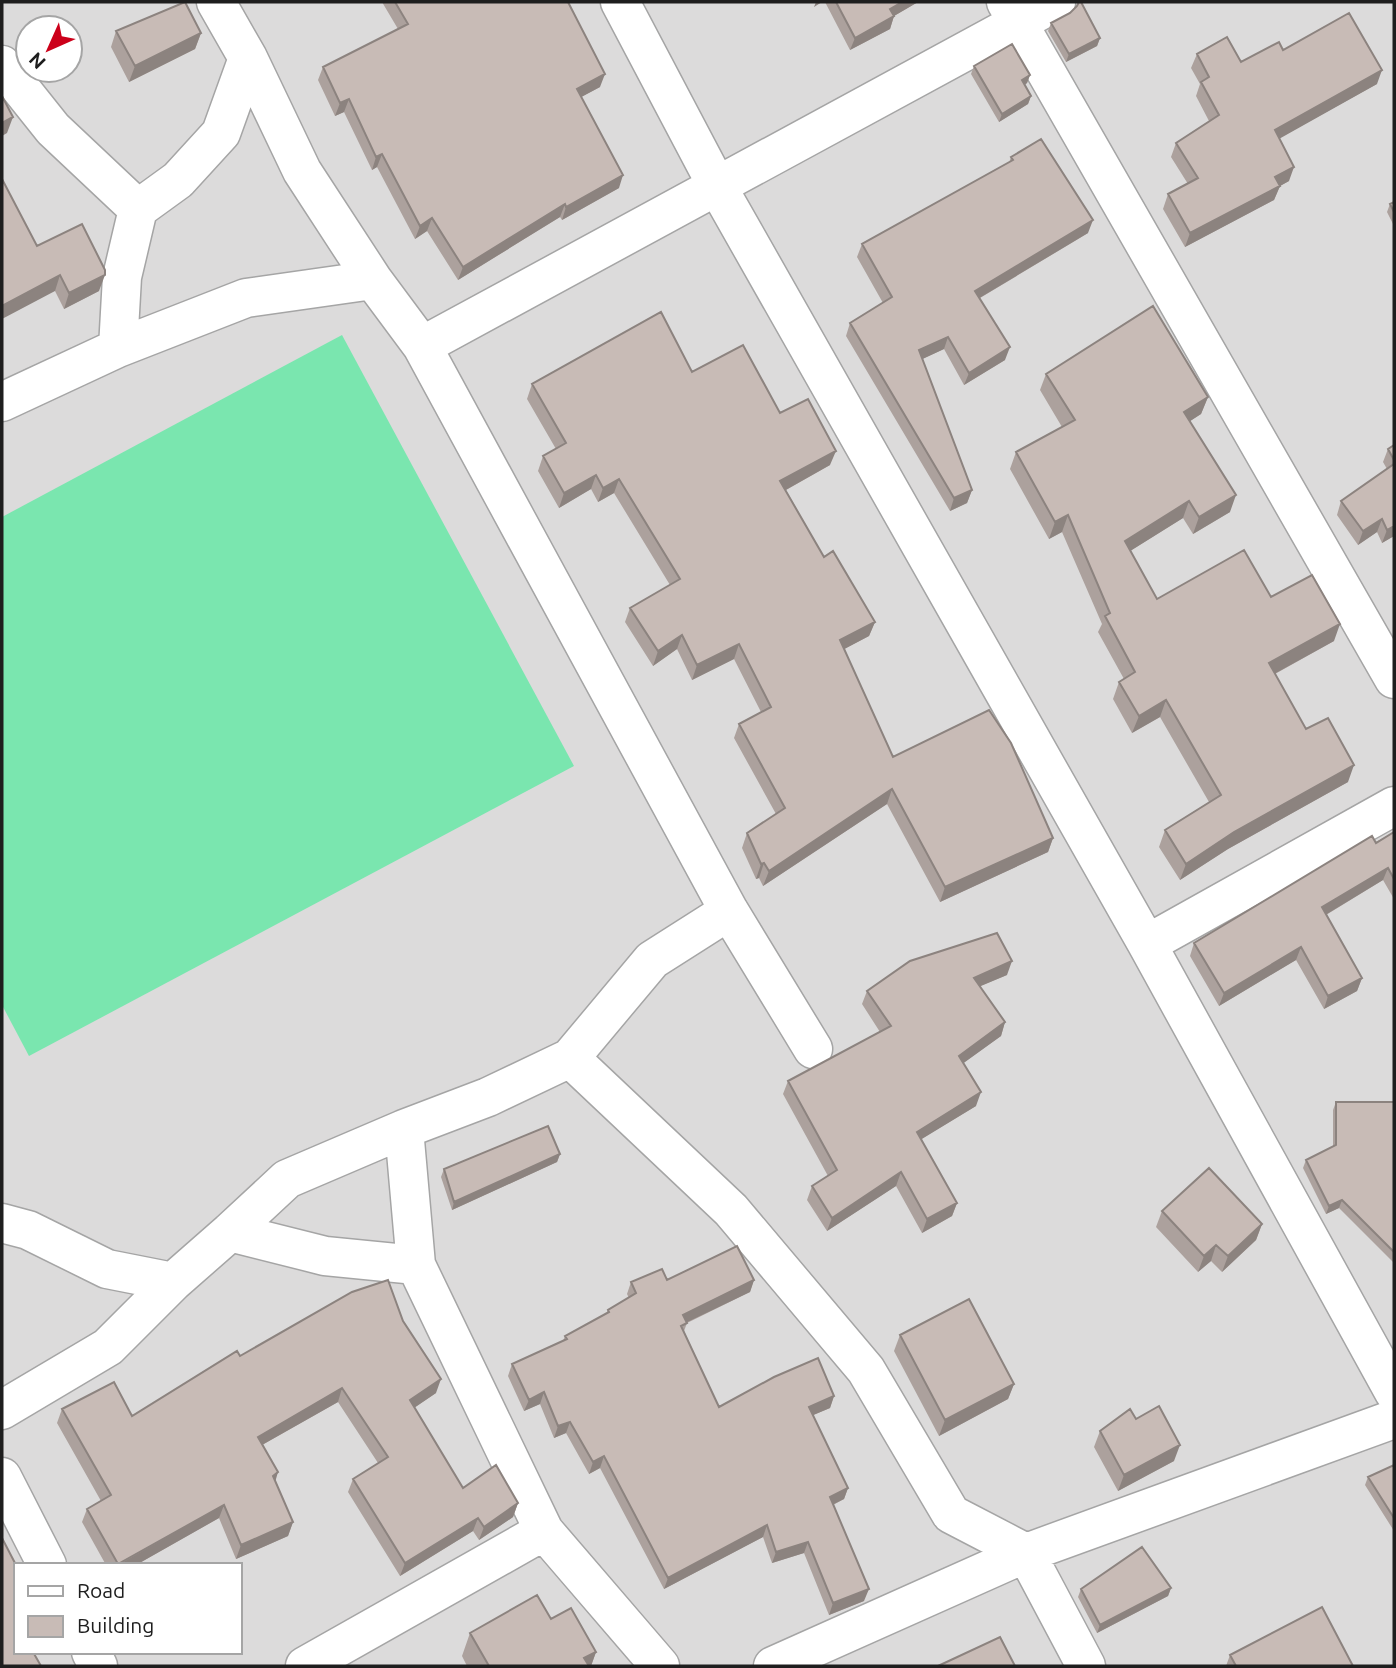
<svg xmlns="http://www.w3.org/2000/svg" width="1396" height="1668" font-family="Ubuntu,sans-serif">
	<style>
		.residential { fill: #dcdbdb; fill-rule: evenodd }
		.pitch { fill: #7ae6af }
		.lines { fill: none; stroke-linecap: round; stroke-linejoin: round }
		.street-casing { stroke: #a5a5a5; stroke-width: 41 }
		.street { stroke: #fff; stroke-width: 38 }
		.wall { fill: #aca19d }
		.shaded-wall { fill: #8c837f }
		.building { fill: #c8bbb6; stroke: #8c837f; stroke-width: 2 }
	</style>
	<rect width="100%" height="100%" fill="#f0eae3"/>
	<path class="residential" d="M2,2H1394V1666H2ZM28,28H70V70H28ZM16,1565H240V1652H16Z"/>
	<path class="pitch" d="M342,335L574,766L29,1056L2,1005V517Z"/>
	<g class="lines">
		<g class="street-casing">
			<path id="street" d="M216,2L248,58L302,171L373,280L422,346L729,911L813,1049
				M620,2L717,186L1147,944L1394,1392
				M1006,2L1394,679
				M2,65L53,129L138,209L122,277L118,348
				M138,209L178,180L221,133L248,58
				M422,346L1056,2
				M2,402L118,348L246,298L373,280
				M1147,944L1394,806
				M570,1058L731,1210L866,1370L951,1514L1026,1553L1086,1666
				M404,1129L416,1265L544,1531L660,1666
				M2,1223L28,1230L107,1269L173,1282
				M230,1232L325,1256L416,1265
				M2,1410L108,1347L173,1282L230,1232L287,1179L404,1129L488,1097L570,1058L652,960L729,911
				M2,1477L47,1565
				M91,1652L98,1666
				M305,1666L544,1531
				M773,1666L1026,1553L1394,1419"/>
		</g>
		<use href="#street" class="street"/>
	</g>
	<path class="wall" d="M382,2H568L600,87L581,97L619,188L562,220L560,217L458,280L427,231L415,239L377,167L372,170L344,112L335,116L318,80L323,67L398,29Z
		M825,2H918L894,16L890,29L850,50Z
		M1051,23L1100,38L1097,46L1066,62L1048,31Z
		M116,31L201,33L195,49L129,82L111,47Z
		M1283,50L1377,84L1279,138L1289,181L1280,186L1274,200L1185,247L1163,209L1168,194L1188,184L1171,157L1176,143L1209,121L1196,96L1200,84L1191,68L1197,54L1241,62Z
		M974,66L1030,75L1027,83L1025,85L1031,96L1028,104L999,122L971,74Z
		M1011,157L1088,233L980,298L1005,360L964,385L944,349L922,359L972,490L967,503L950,511L846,336L850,323L883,303L857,257L862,244L1009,163Z
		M1394,202V226L1387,212L1390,204Z
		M37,246L99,291L64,309L55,291Z
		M692,372L780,413L830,465L786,490L824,557L875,622L869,636L844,649L893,757L1053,838L1048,852L940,902L887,804L763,886L759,878L756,879L742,848L747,833L776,814L734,738L739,724L761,712L734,659L692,680L677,649L653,666L625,622L630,608L670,585L614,493L598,502L591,489L559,508L538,471L543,456L556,449L527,399L532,384Z
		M1046,374L1208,397L1201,414L1190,421L1230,512L1193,534L1183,518L1130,551L1157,599L1271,597L1334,641L1275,674L1306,729L1348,782L1228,849L1180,880L1159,847L1165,830L1209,802L1160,717L1132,733L1113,699L1119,682L1124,679L1098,632L1102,624L1062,532L1049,539L1010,469L1016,452L1062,427L1040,390Z
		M1394,445V536L1382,543L1377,532L1358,545L1337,515L1341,501L1387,469L1383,462L1388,449Z
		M1394,832V899L1383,880L1326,915L1362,978L1357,991L1324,1009L1296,960L1219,1006L1190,956L1194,943Z
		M1007,975L980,986L1005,1022L1001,1036L963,1063L976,1106L921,1139L957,1203L952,1216L922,1233L896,1186L827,1231L807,1200L812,1186L828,1176L783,1094L788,1081L880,1032L862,1004L867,991Z
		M1336,1102H1394V1263L1339,1208L1326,1214L1303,1168L1306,1160L1333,1147V1110Z
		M560,1154L557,1162L452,1210L441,1177L444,1169Z
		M1162,1211L1262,1224L1256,1240L1222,1272L1211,1261L1198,1272L1156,1227Z
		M667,1280H754L750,1292L687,1323L684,1331L719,1407L834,1396L830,1408L813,1415L848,1488L844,1499L833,1505L864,1601L829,1615L804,1553L772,1563L763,1537L664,1589L600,1468L589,1474L566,1433L554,1438L540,1404L524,1411L508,1376L512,1364L563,1341L565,1336L607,1313L608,1310L629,1298L627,1294L631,1282Z
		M403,1321L436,1393L414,1408L463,1488L518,1503L513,1517L479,1540L473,1531L400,1576L348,1492L353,1479L378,1463L338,1402L262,1445L275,1482L293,1522L288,1536L236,1559L219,1518L136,1565H106L82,1522L87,1509L101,1501L57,1423L62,1409L132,1416L240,1356Z
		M900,1335L1014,1384L1008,1399L939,1436L894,1351Z
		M1136,1419L1174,1461L1118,1491L1094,1447L1100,1431Z
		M1394,1465V1531L1365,1485L1368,1477Z
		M1171,1588L1168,1596L1097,1633L1078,1597L1081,1589Z
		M551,1619L596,1652L591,1666H467L462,1656L470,1633Z
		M1230,1655L1353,1666H1226Z"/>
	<path class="shaded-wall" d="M816,2H822L814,7Z
		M902,2H918L894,16L890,29L850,50L855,38L890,9Z
		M201,33L195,49L129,82L135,66Z
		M1100,38L1097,46L1066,62L1069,54Z
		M1382,70L1377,84L1270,144L1275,130Z
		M605,74L600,87L572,102L577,89Z
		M1030,75L1027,83L1019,88L1022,80Z
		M1031,96L1028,104L999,122L1002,114Z
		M349,99L344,112L335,116L340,103Z
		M13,117L7,133L2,136V123Z
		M382,154L377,167L372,170L376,157Z
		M1294,167L1289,181L1280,186L1274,200L1185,247L1190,233L1275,177Z
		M623,175L619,188L562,220L566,207Z
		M565,204L560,217L458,280L463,267Z
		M432,218L427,231L415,239L420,226Z
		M1093,220L1088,233L971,303L975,291Z
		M60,275L55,291L2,319V306Z
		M105,275L99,291L64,309L69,293Z
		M948,337L944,349L914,363L919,350Z
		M1010,347L1005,360L964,385L969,373Z
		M1208,397L1201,414L1178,429L1184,412Z
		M836,451L830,465L775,496L780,481Z
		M596,475L591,489L559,508L564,493Z
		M619,479L614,493L598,502L603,488Z
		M972,490L967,503L950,511L954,498Z
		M1236,495L1230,512L1193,534L1199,517Z
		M1189,501L1183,518L1119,558L1125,541Z
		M1068,515L1062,532L1049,539L1055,522Z
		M1382,519L1377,532L1358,545L1363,531Z
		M1394,526V536L1382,543L1387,530Z
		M875,622L869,636L835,654L840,640Z
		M1340,624L1334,641L1263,680L1269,663Z
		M682,635L677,649L653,666L658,651Z
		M739,644L734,659L692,680L697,665Z
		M1166,700L1160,717L1132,733L1139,716Z
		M1354,765L1348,782L1228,849L1180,880L1186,864L1234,832Z
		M892,789L887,804L763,886L769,871Z
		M1053,838L1048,852L940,902L945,887Z
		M764,863L759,878L756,879L761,864Z
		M1388,868L1383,880L1317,920L1322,907Z
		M1301,947L1296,960L1219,1006L1224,993Z
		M1012,961L1007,975L969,991L974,978Z
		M1362,978L1357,991L1324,1009L1328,996Z
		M1005,1022L1001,1036L954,1070L959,1056Z
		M981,1092L976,1106L912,1145L917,1132Z
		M560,1154L557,1162L452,1210L454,1202Z
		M901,1172L896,1186L827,1231L832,1218Z
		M1342,1200L1339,1208L1326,1214L1329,1206Z
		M957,1203L952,1216L922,1233L927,1219Z
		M1262,1224L1256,1240L1222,1272L1228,1256Z
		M1216,1245L1211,1261L1198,1272L1204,1256Z
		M754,1280L750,1292L679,1326L683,1315Z
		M441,1379L436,1393L405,1414L410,1400Z
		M1014,1384L1008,1399L939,1436L945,1420Z
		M342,1388L338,1402L253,1450L258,1437Z
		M544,1392L540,1404L524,1411L529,1400Z
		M834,1396L830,1408L804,1419L809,1407Z
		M570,1422L566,1433L554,1438L558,1426Z
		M1180,1445L1174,1461L1118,1491L1124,1475Z
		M604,1456L600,1468L589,1474L593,1462Z
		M278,1472L274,1486L273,1476Z
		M848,1488L844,1499L826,1508L830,1497Z
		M518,1503L513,1517L479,1540L484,1527Z
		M224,1505L219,1518L136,1565H118Z
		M478,1518L473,1531L400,1576L405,1563Z
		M293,1522L288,1536L236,1559L241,1545Z
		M767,1525L763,1537L664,1589L668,1578Z
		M808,1542L804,1553L772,1563L776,1552Z
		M1171,1588L1168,1596L1097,1633L1100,1625Z
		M869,1589L864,1601L829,1615L833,1603Z
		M596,1652L591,1666H581L584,1658Z"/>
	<path class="building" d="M185,2L201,33L135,66L116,31Z
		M395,2H568L605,74L577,89L623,175L566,207L565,204L463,267L432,218L420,226L382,154L376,157L349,99L340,103L323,67L408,24Z
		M836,2H902L890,9L894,16L855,38Z
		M1079,2H1081L1100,38L1069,54L1051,23L1070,13L1077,6Z
		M1349,13L1382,70L1275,130L1294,167L1275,177L1280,186L1190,233L1168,194L1198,178L1176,143L1219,115L1201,82L1209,77L1197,54L1227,37L1241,62L1279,42L1283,50Z
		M1012,44L1030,75L1022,80L1031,96L1002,114L974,66Z
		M2,96L13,117L2,123Z
		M1041,139L1093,220L975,291L1010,347L969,373L948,337L919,350L972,490L954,498L850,323L892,297L862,244L1013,160L1011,157Z
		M2,179L37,246L82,224L105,270V275L69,293L60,275L2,306Z
		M1394,202V212L1390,204Z
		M1153,306L1208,397L1184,412L1236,495L1199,517L1189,501L1125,541L1157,599L1244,550L1271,597L1312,575L1340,624L1269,663L1306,729L1328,718L1354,765L1234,832L1186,864L1165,830L1221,795L1166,700L1139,716L1119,682L1135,672L1105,616L1110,613L1068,515L1055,522L1016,452L1075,420L1046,374Z
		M661,312L692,372L743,345L780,413L808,399L836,451L780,481L824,557L833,551L875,622L840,640L893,757L989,710L1011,743L1053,838L945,887L892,789L769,871L764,863L761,864L747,833L785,808L739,724L771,707L739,644L697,665L682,635L658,651L630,608L680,579L619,479L603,488L596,475L564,493L543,456L566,443L532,384Z
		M1394,445V460L1388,449Z
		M1394,464V526L1387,530L1382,519L1363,531L1341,501Z
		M1394,832V879L1388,868L1322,907L1362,978L1328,996L1301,947L1224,993L1194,943L1372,836L1376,843Z
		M997,933L1012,961L974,978L1005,1022L959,1056L981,1092L917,1132L957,1203L927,1219L901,1172L832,1218L812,1186L837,1170L788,1081L891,1026L867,991L910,961Z
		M1336,1102H1394V1252L1342,1200L1329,1206L1306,1160L1336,1145Z
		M548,1126L560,1154L454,1202L444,1169Z
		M1209,1168L1262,1224L1228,1256L1216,1245L1204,1256L1162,1211Z
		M737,1246L754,1280L683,1315L687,1323L681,1326L719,1407L774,1377L818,1358L834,1396L809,1407L848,1488L830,1497L869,1589L833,1603L808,1542L776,1552L767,1525L668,1578L604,1456L593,1462L570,1422L558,1426L544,1392L529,1400L512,1364L567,1339L565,1336L609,1312L608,1310L636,1293L631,1282L662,1269L667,1280Z
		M388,1280L403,1321L441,1379L410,1400L463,1488L496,1465L518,1503L484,1527L478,1518L405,1563L353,1479L388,1457L342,1388L258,1437L278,1472L273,1476L293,1522L241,1545L224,1505L118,1564L87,1509L111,1495L62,1409L114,1382L132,1416L237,1351L240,1356L352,1292Z
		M969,1299L1014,1384L945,1420L900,1335Z
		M1159,1406L1180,1445L1124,1475L1100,1431L1130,1409L1136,1419Z
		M1394,1465V1518L1368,1477Z
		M2,1538L16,1565V1652H33L41,1666H2Z
		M1142,1547L1171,1588L1100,1625L1081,1589Z
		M537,1595L551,1619L571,1608L596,1652L584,1658L589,1666H489L470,1633Z
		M1322,1607L1353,1666H1236L1230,1655Z
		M1000,1637L1015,1666H938Z"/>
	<rect width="1396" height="1668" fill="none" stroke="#1e1e1e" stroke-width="7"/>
	<rect x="14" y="1563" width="228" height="91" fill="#ffffff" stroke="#a5a5a5" stroke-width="2"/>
	<rect x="28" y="1586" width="35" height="10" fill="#ffffff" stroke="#a5a5a5" stroke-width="2"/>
	<text x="77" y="1598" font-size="21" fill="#1e1e1e">Road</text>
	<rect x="28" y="1616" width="35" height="21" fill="#c8bbb6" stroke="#a5a5a5" stroke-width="2"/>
	<text x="77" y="1633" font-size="21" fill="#1e1e1e">Building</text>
	<g transform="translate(49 49) rotate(225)"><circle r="33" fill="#ffffff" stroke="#a5a5a5" stroke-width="2"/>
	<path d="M0-5L12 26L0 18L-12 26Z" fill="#cc001a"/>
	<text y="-10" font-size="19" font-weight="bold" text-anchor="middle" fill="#1e1e1e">N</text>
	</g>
</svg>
